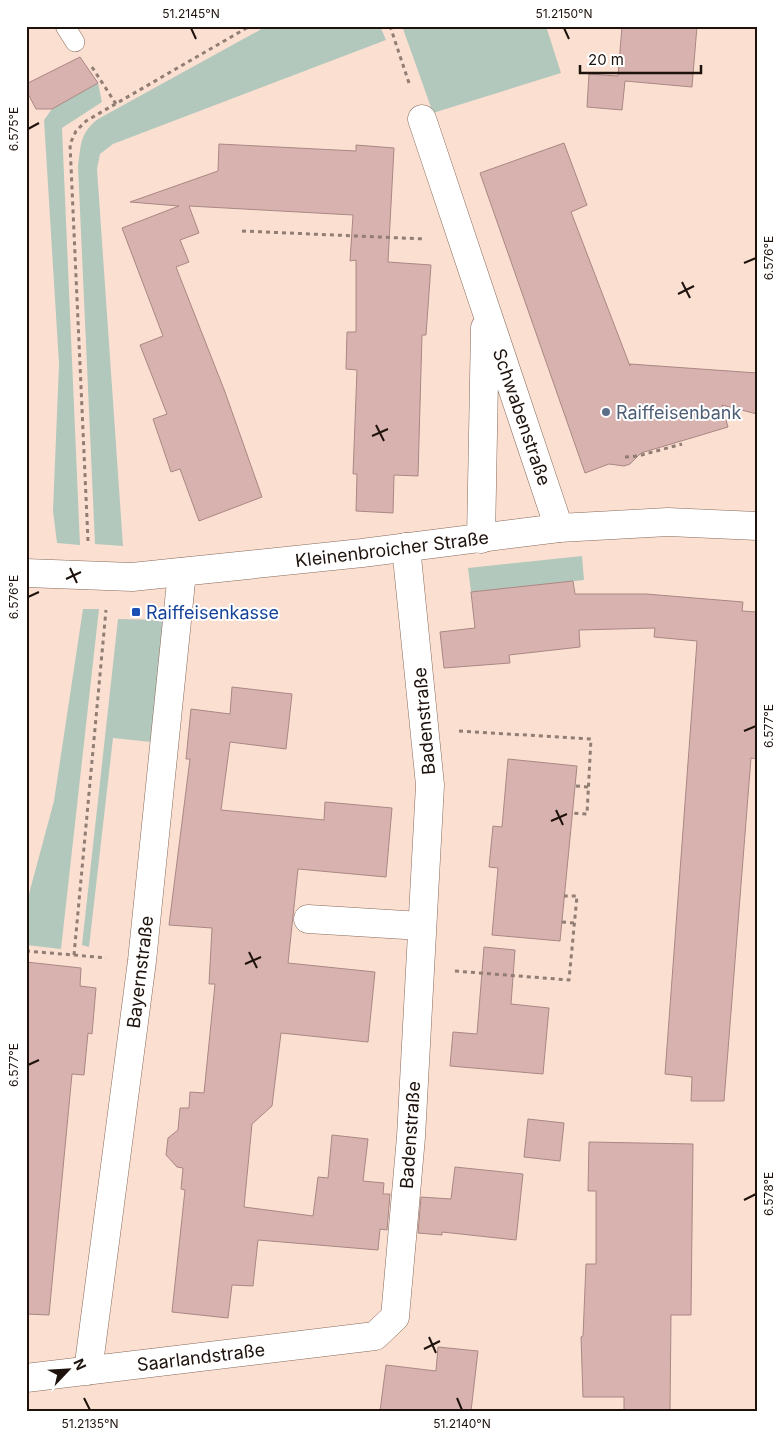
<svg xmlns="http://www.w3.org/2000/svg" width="783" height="1437" font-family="Inter,sans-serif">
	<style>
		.green { fill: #b3c8bc }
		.building { fill: #d8b2ae; stroke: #aa8783 }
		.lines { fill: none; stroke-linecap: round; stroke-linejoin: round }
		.service-casing { stroke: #86695a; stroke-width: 20 }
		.minor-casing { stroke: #86695a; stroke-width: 29 }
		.tertiary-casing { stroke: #86695a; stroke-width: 29 }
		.path { stroke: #917d73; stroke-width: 3; stroke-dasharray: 4 4; stroke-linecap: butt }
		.service { stroke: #fff; stroke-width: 19 }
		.minor { stroke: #fff; stroke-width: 28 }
		.tertiary { stroke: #fff; stroke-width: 28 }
		.ticks { fill: none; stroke: #1e120c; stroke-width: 2 }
		.service-dot { fill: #5c6f8a; stroke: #fff; stroke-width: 2 }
		.transit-dot { fill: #1a4fb4; stroke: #fff; stroke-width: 2 }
		.labels { text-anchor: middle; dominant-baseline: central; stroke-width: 4; stroke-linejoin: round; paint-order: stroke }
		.service-label { font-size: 18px; fill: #4e5e75; stroke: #fff; text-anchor: start }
		.street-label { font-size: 18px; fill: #1e120c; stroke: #fff }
		.transit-label { font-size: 18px; fill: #164399; stroke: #fff; text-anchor: start }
		.neatline { fill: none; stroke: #1e120c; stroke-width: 2 }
		.ticks-label { font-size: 12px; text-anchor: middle; fill: #1e120c }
	</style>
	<rect width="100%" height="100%" fill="#fbe0d2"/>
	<path class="green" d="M267,26H380L386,40L113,144L100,154L97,169L123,546L95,544L78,166C81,144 80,133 98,119Z
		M402,26H546L561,73L433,113Z
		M98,83L102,102L62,128L80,545L57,543L53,511L59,364L44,120L52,109Z
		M582,556L584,580L471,592L468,568Z
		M83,609H99L61,949L26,945V905L54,801Z
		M118,619L165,620L151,742L113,738L89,947L82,945Z"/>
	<path class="building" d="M622,26H697L692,87L625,81L622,110L587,107L589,74L618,76Z
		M80,57L98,83L52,109H36L26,90V84Z
		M564,143L587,205L571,212L630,366V364L757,373V414L722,405L728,427L641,453L630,464L624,466L609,464L585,473L480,173Z
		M219,144L356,151V145L394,148L388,262L431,265L426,335H422L418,476L394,475L393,513L356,511L357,474H353L357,370L346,369L347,332H356V260L350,261L353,215L189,206L199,233L180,240L189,262L176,267L225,392L262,497L199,521L180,469L171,472L153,419L167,414L140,345L163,336L122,228L179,206L130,202L218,171Z
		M573,581L575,594H646L743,602L742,611L757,612V759L751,758L724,1101H691L692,1077L665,1074L697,641L654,637L655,628L579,630L580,647L509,655L510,663L444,668L440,632L475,628L471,592Z
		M232,687L292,694L286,749L230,742L221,810L324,820L325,802L392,808L386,877L298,869L288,963L375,972L368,1042L281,1033L272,1106L252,1124L244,1207L313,1216L318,1177L328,1178L332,1135L368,1139L363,1181L384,1183L383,1194H390L387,1230L380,1229L378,1250L258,1240L253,1286L232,1285L228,1318L172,1312L185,1190L181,1189L183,1168L177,1167L166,1155L168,1138L178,1130L180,1108H189L190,1092L204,1093L215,984H209L212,928L169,925L190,759H186L191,709L230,714Z
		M508,759L577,766L560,941L492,935L498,868L489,867L493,826L502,827Z
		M484,947L515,950L511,1004L549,1008L543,1074L450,1066L453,1032L477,1034Z
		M26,962L81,968L80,986L96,988L92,1034L88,1033L84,1075L72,1074L49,1315L26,1314Z
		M528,1119L564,1123L560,1161L524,1157Z
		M589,1142L693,1144L691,1315H671L670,1411H624V1397H583L581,1337L583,1336L586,1264H596V1191H588Z
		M455,1167L523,1174L516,1240L442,1232V1235L418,1233L421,1197L451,1199Z
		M438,1347L478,1351L471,1411H380L386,1365L436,1371Z"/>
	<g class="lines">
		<g class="service-casing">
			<path id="service" d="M65,26L75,42"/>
		</g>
		<g class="minor-casing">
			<path id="minor" d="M422,119L559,528
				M481,539L485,328
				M308,919L421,926
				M88,1371L142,961L182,572
				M26,1378L375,1336L395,1317L411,1137L430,785L406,547"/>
		</g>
		<g class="tertiary-casing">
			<path id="tertiary" d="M26,573L132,577L362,553L559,528L668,522L757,526"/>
		</g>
		<path class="path" d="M390,26L410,86
			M92,67L116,104
			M242,231L425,239
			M625,457L638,456L682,444
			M88,541L70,144L76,131L86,121L250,26
			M459,731L591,739L587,814L572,813
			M576,786L588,787
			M562,922L574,923
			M26,951L74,955L106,610
			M74,955L106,958
			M455,971L569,980L577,896H564"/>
		<use href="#service" class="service"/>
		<use href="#minor" class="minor"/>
		<use href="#tertiary" class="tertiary"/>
	</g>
	<path class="ticks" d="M191,28L196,39M564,28L569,39M28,129L39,123M744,263L756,258M682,282L690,298M678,294L694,286M376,425L384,441M372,436L388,429M70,568L77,583M66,579L81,572M28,597L39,592M744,731L756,726M556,810L563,825M551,821L567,814M249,952L257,968M245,964L261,957M28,1065L39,1060M744,1200L756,1194M429,1337L436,1353M424,1349L440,1341M84,1398L90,1410M457,1398L462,1410"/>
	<circle class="service-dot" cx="606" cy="412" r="5"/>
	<rect class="transit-dot" x="131" y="607" width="10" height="10" rx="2.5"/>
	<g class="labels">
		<g class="service-label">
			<text x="616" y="412">Raiffeisenbank</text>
		</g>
		<g class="street-label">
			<text transform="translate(522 417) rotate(71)">Schwabenstraße</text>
			<text transform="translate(392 549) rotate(-7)">Kleinenbroicher Straße</text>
			<text transform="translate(424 721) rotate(-95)">Badenstraße</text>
			<text transform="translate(140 972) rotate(-83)">Bayernstraße</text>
			<text transform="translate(410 1135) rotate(-86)">Badenstraße</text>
			<text transform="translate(201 1357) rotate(-7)">Saarlandstraße</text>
		</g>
		<g class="transit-label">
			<text x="146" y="612">Raiffeisenkasse</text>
		</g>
	</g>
	<rect width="783" height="1437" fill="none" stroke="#ffffff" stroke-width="55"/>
	<g transform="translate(68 1370) rotate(65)" stroke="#ffffff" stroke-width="4" paint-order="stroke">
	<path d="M0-4L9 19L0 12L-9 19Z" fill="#1e120c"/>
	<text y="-8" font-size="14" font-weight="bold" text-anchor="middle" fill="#1e120c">N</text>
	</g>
	<path d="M580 65v8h121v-8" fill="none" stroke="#1e120c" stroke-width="2.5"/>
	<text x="588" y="65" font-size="15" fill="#1e120c" stroke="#ffffff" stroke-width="4" paint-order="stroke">20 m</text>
	<rect x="28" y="28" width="728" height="1382" class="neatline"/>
	<g class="ticks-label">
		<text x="191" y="18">51.2145°N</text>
		<text x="564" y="18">51.2150°N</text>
		<text transform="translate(14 129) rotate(-90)" y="4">6.575°E</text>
		<text transform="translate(769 258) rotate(-90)" y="4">6.576°E</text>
		<text transform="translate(14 597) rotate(-90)" y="4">6.576°E</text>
		<text transform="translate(769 726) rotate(-90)" y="4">6.577°E</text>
		<text transform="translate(14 1065) rotate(-90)" y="4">6.577°E</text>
		<text transform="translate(769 1194) rotate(-90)" y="4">6.578°E</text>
		<text x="90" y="1428">51.2135°N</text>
		<text x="462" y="1428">51.2140°N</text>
	</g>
</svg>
